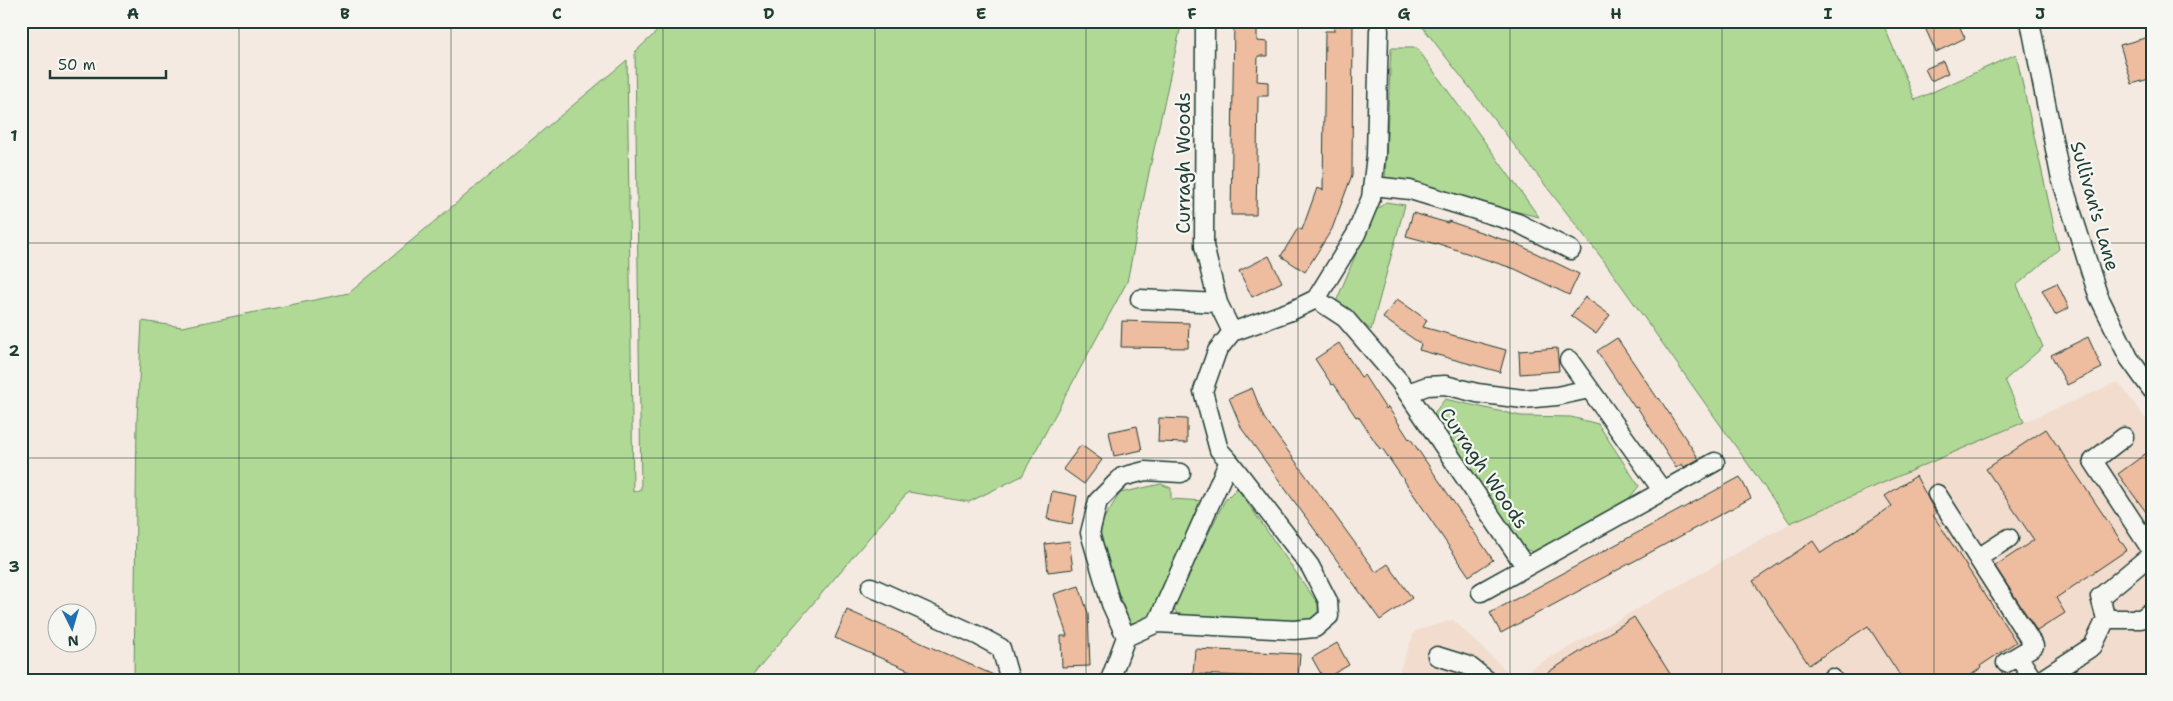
<svg xmlns="http://www.w3.org/2000/svg" width="2173" height="701" font-family="'Shantell Sans',sans-serif">
	<style>
		.built { fill: #f2dccd }
		.green { fill: #b0d995; stroke: #688b64 }
		.building { fill: #eebc9f; stroke: #1f3d34 }
		.lines { fill: none; stroke-linecap: round; stroke-linejoin: round }
		.minor-casing { stroke: #1f3d34; stroke-width: 21 }
		.minor { stroke: #f6f6f2; stroke-width: 18 }
		.grid { fill: none; stroke: #1f3d34; stroke-width: 1; stroke-opacity: 0.55 }
		.labels { text-anchor: middle; dominant-baseline: central; stroke-width: 4.5; stroke-linejoin: round; paint-order: stroke }
		.street-label { font-size: 19px; fill: #1f3d34; stroke: #f6f6f2 }
		.neatline { fill: none; stroke: #1f3d34; stroke-width: 2 }
		.grid-label { font-size: 16px; text-anchor: middle; font-weight: bold; fill: #1f3d34 }
	</style>
	<rect width="100%" height="100%" fill="#f4eae1"/>
	<filter id="ink" filterUnits="userSpaceOnUse"><feTurbulence type="fractalNoise" baseFrequency=".02" numOctaves="2"/><feDisplacementMap in="SourceGraphic" scale="10" xChannelSelector="R" yChannelSelector="G"/><feConvolveMatrix kernelMatrix="1 2 1 2 8 2 1 2 1" color-interpolation-filters="sRGB"/></filter>
	<g filter="url(#ink)">
		<path class="built" d="M2118,382L2152,427V680H1396L1415,631L1453,620L1514,678L1803,516Z"/>
		<path class="green" d="M668,21H1182L1149,172L1127,282L1022,476L969,502L908,492L748,680H134L137,420L142,321L182,327L349,293L627,60L633,492L641,489L635,52Z
			M1418,21H1882L1915,100L2016,54L2059,249L2017,285L2043,347L2005,380L2024,422L1790,523L1604,261Z
			M1391,48H1417L1539,217L1385,180Z
			M1386,202L1405,205L1371,330L1336,302L1373,213Z
			M1445,399L1521,416L1571,417L1598,424L1639,486L1623,506L1533,552L1517,546L1432,416Z
			M1161,484L1171,488V499L1204,501L1149,621L1130,623L1099,543L1103,520L1120,493Z
			M1237,488L1318,604V615L1308,624L1178,616L1173,606L1225,500Z"/>
		<path class="building" d="M1234,21H1257V41L1268,42V56H1258L1257,81L1268,82V96H1258L1256,215H1231Z
			M1334,21H1353L1352,175L1332,229L1305,272L1281,256L1298,228L1302,230L1317,188L1323,190L1325,31H1334Z
			M1922,21H1957L1965,38L1936,52Z
			M2152,36V78L2132,84L2120,45Z
			M1943,61L1948,73L1931,81L1925,69Z
			M1413,213L1448,223V221L1519,245L1579,274L1569,295L1515,269L1436,243V244L1406,236Z
			M1269,256L1282,282L1252,297L1239,271Z
			M2057,283L2069,308L2055,315L2042,290Z
			M1585,297L1610,315L1596,334L1571,316Z
			M1397,299L1427,320L1423,327L1506,350L1500,372L1419,350L1421,344L1383,318Z
			M1122,321L1189,323L1188,348L1121,347Z
			M2088,337L2102,368L2067,385L2051,355Z
			M1617,338L1658,399L1659,398L1699,459L1684,467L1682,464L1676,468L1637,407L1635,408L1597,351Z
			M1339,343L1361,377L1364,375L1386,409L1388,407L1409,439L1410,438L1493,560L1469,576L1382,448L1380,449L1358,416L1356,417L1334,384L1332,385L1315,359Z
			M1557,348L1559,371L1520,374L1519,351Z
			M1252,388L1264,418L1376,572L1388,564L1412,598L1380,620L1242,429L1229,398Z
			M1159,418L1187,419V443L1158,442Z
			M1137,426L1142,450L1114,456L1109,432Z
			M2046,429L2127,550L2056,598L2065,613L2037,631L1995,566L2034,540L1986,469Z
			M1081,445L1102,460L1084,484L1063,469Z
			M2152,449V520L2118,474Z
			M1916,476L1936,513L1933,515L2016,642L1980,666L1981,668L1964,680H1903L1868,626L1809,665L1753,581L1813,541L1821,553L1892,506L1885,496Z
			M1740,477L1751,498L1501,633L1490,613Z
			M1052,491L1077,496L1072,524L1047,519Z
			M1069,541L1073,569L1048,572L1045,544Z
			M1079,586L1088,613L1090,666L1062,667L1061,636H1067L1054,594Z
			M847,610L998,677L999,680H931L835,638Z
			M1634,617L1674,680H1536Z
			M1337,643L1349,665L1324,679L1312,658Z
			M1195,649L1300,654L1298,678L1193,674Z"/>
		<g class="lines">
			<g class="minor-casing">
				<path id="minor" d="M1205,21L1204,246L1218,303L1232,332
					M2030,21L2060,175L2098,295L2129,358L2152,390
					M1373,186L1410,190L1518,223L1571,250
					M1140,299L1218,303
					M1316,299L1345,318L1400,382L1525,566
					M1569,360L1662,490
					M1408,393L1427,386L1445,385L1477,393L1523,399L1557,396L1589,389
					M2124,437L2093,461L2152,551
					M1937,494L2034,646L2006,663
					M1978,558L2009,538
					M871,587L979,636L1001,648L1010,680
					M1481,592L1715,462
					M2106,619L2100,597L2152,554
					M1157,623L1294,630L1315,628L1329,616L1328,601L1310,566L1229,461
					M1126,637L1111,604L1090,533L1098,501L1122,477L1145,471L1181,473
					M1437,656L1469,666L1487,680
					M2018,656L2033,680
					M1832,678L1833,680
					M1110,680L1126,637L1157,623L1229,461L1219,450L1203,391L1217,351L1232,332L1291,311L1316,299L1356,234L1371,198L1376,155L1379,30
					M2041,680L2093,646L2106,619H2141L2152,611"/>
			</g>
			<use href="#minor" class="minor"/>
		</g>
	</g>
	<path class="grid" d="M239,21V680M451,21V680M663,21V680M875,21V680M1086,21V680M1298,21V680M1510,21V680M1722,21V680M1934,21V680M21,243H2152M21,458H2152"/>
	<g class="labels">
		<g class="street-label">
			<text transform="translate(1183 163) rotate(-90)">Curragh Woods</text>
			<text transform="translate(2095 206) rotate(74)">Sullivan's Lane</text>
			<text transform="translate(1484 468) rotate(56)">Curragh Woods</text>
		</g>
	</g>
	<rect width="2173" height="701" fill="none" stroke="#f6f6f2" stroke-width="55"/>
	<g transform="translate(72 628) rotate(175)"><circle r="24" fill="#f6f6f2" stroke="#a0aca6"/>
	<path d="M0-4L9 19L0 12L-9 19Z" fill="#1f6fb2"/>
	<text y="-8" font-size="14" font-weight="bold" text-anchor="middle" fill="#1f3d34">N</text>
	</g>
	<path d="M50 70v8h116v-8" fill="none" stroke="#1f3d34" stroke-width="2.5"/>
	<text x="58" y="70" font-size="15" fill="#1f3d34" stroke="#f6f6f2" stroke-width="4" paint-order="stroke">50 m</text>
	<rect x="28" y="28" width="2118" height="646" class="neatline"/>
	<g class="grid-label">
		<text x="133" y="19">A</text>
		<text x="345" y="19">B</text>
		<text x="557" y="19">C</text>
		<text x="769" y="19">D</text>
		<text x="981" y="19">E</text>
		<text x="1192" y="19">F</text>
		<text x="1404" y="19">G</text>
		<text x="1616" y="19">H</text>
		<text x="1828" y="19">I</text>
		<text x="2040" y="19">J</text>
		<text x="14" y="141">1</text>
		<text x="14" y="356">2</text>
		<text x="14" y="572">3</text>
	</g>
</svg>
